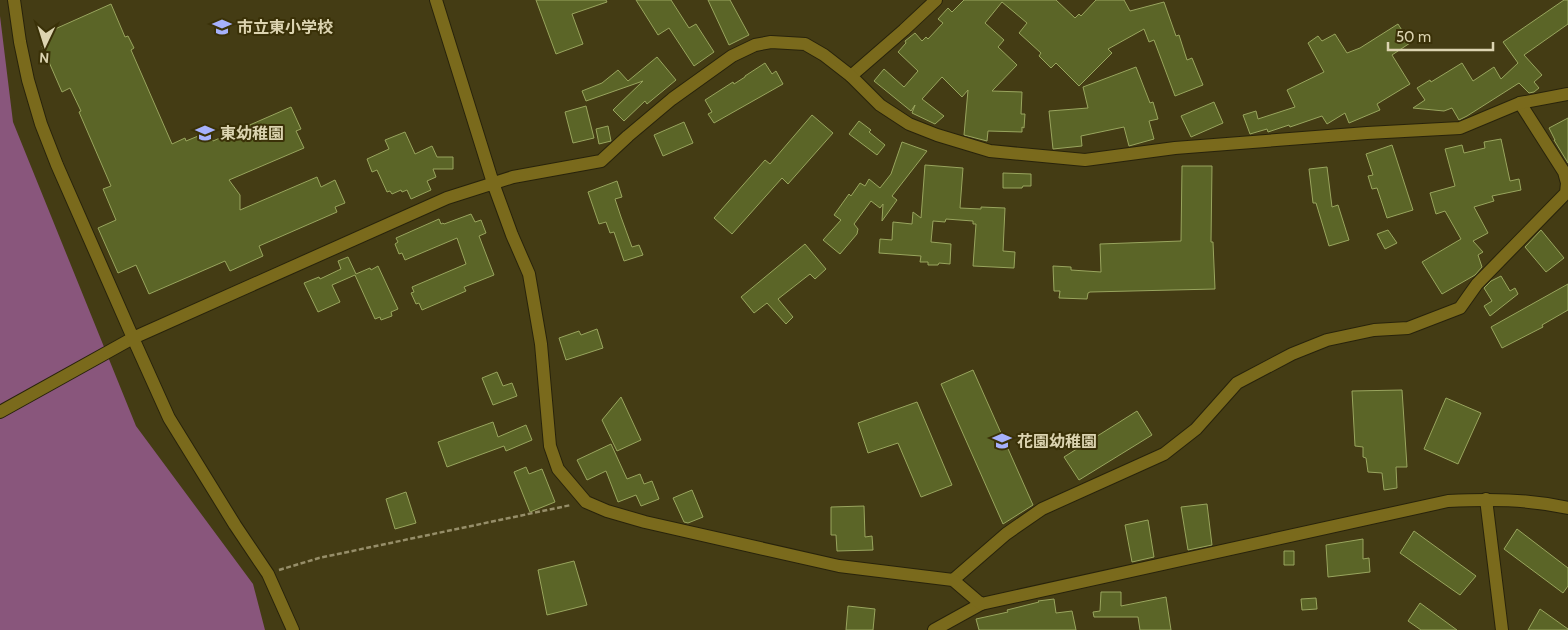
<svg xmlns="http://www.w3.org/2000/svg" width="1568" height="630" font-family="Cabin,'Noto Sans JP',sans-serif">
	<style>
		.forest { fill: #89567c }
		.building { fill: #5b6527; stroke: #99a55e }
		.lines { fill: none; stroke-linecap: round; stroke-linejoin: round }
		.street-casing { stroke: #28230b; stroke-width: 14 }
		.secondary-casing { stroke: #28230b; stroke-width: 14 }
		.path { stroke: #968e69; stroke-width: 2.5; stroke-dasharray: 5 2.5; stroke-linecap: butt }
		.street { stroke: #7a6a1c; stroke-width: 12 }
		.secondary { stroke: #7a6a1c; stroke-width: 12 }
		.labels { text-anchor: middle; dominant-baseline: central; stroke-width: 4; stroke-linejoin: round; paint-order: stroke }
		.poi-label { font-size: 16px; font-weight: bold; fill: #dcd4b1; stroke: #3a3108; text-anchor: start }
	</style>
	<rect width="100%" height="100%" fill="#443c14"/>
	<path class="forest" d="M0,16L13,122L136,426L253,584L265,630H0Z"/>
	<path class="building" d="M536,0H606L607,2L572,14L583,44L556,54Z
		M636,0H671L689,28L696,24L714,52L694,66L669,28L658,35Z
		M708,0H730L749,35L729,45Z
		M964,0H1056L1075,18L1079,14L1081,16L1096,0H1124L1130,11L1164,2L1176,36L1179,35L1187,60L1192,58L1203,85L1175,96L1154,40L1149,42L1144,29L1108,49L1112,53L1079,86L1056,63L1051,68L1039,56L1041,53L1019,33L1027,23L1002,2L985,23L1004,40L998,47L1017,65L992,91L1022,92L1021,114H1025L1024,128L1022,127V132L988,131L987,141L964,135L968,90L962,97L942,77L922,99L944,116L935,124L912,113L915,105L911,111L874,81L884,69L904,87L918,71L898,52L906,43L905,41L915,33L922,41L926,37L928,39L943,23L938,19L948,8L952,12Z
		M1564,0H1568V24L1524,55L1542,75L1534,82L1539,88L1534,92L1529,93L1519,83L1467,116L1459,120L1452,108L1444,111L1413,108L1425,100L1417,88L1430,80L1431,82L1462,63L1473,81L1494,67L1501,79L1518,63L1503,42Z
		M111,4L125,37L128,36L134,48L131,50L172,144L185,138L186,141L208,132L213,141L291,107L301,129L296,131L304,148L229,180L240,195V210L317,177L321,187L335,180L345,203L335,207L337,212L259,246L263,256L230,271L225,261L149,294L136,265L118,273L98,228L116,220L103,189L111,186L79,112L81,111L70,88L62,92L42,46L44,45L41,38L47,35L46,33Z
		M1398,24L1410,43L1392,55L1410,84L1377,104L1380,110L1349,123L1345,113L1327,124L1322,116L1290,127L1289,125L1268,132L1267,129L1250,134L1243,115L1256,111L1258,119L1295,107L1287,90L1324,72L1308,43L1318,36L1322,41L1335,34L1347,53L1360,48Z
		M657,57L676,80L647,104L645,101L624,121L613,110L643,81L586,101L582,91L602,83L618,70L628,81Z
		M765,63L772,74L776,71L783,84L714,123L708,114L712,112L705,100L733,82L734,84L745,77V76Z
		M1136,67L1150,103L1153,102L1158,119L1149,121L1154,139L1129,146L1124,127L1081,136L1082,146L1053,149L1049,111L1088,108L1083,87Z
		M1214,102L1223,123L1191,137L1181,116Z
		M586,106L594,138L573,143L565,112Z
		M812,115L833,133L788,184L782,178L732,234L714,218L765,160L770,164Z
		M1568,118V163L1554,140H1555L1549,128Z
		M859,121L871,130L869,132L885,145L877,155L849,134Z
		M684,122L693,143L663,156L654,135Z
		M608,126L611,141L599,144L596,129Z
		M405,132L415,154L432,146L437,157H453V169H433L436,177L427,181L431,190L411,199L407,190L402,192L401,190L392,194L390,191L387,192L377,170L372,172L367,159L389,149L385,140Z
		M1501,139L1510,181L1519,179L1521,190L1492,196L1494,201L1474,207L1488,233L1473,241L1483,252L1478,255L1482,267L1475,275L1442,294L1422,262L1461,239L1445,211L1436,214L1430,193L1455,186L1445,149L1462,145L1464,153L1485,148L1484,142Z
		M902,142L927,151L892,196L897,200L882,221L883,204L880,208L871,201L854,224L858,229L857,234L840,254L823,240L841,220L834,215L849,194L851,196L860,183L865,186L869,179L880,188L891,174Z
		M1392,145L1413,210L1387,218L1377,188L1372,189L1368,176L1373,175L1366,154Z
		M925,165L963,168L960,208L981,209V207L1005,208L1003,251L1015,252L1014,268L973,266L976,224H973V221L946,219L945,222L933,221L931,242L951,244L950,264L939,263L938,265H928V262H920L921,256L879,253L880,239L892,240L893,222L912,224L913,212L921,218Z
		M1182,166H1212L1211,242H1213L1215,289L1090,292L1088,293L1087,299L1059,298L1060,291H1054L1053,266L1071,267V270L1101,272L1100,244L1181,241Z
		M1327,167L1332,207L1338,205L1349,240L1329,246L1316,203H1313L1309,169Z
		M1003,173L1031,174V186H1023L1022,188H1003Z
		M617,181L622,197L615,199L621,217L632,247L639,245L643,255L624,261L614,232L610,233L606,222L599,224L588,192Z
		M471,214L475,222L481,220L486,233L479,236L494,275L464,287L466,291L422,310L419,303L416,304L411,293L414,292L412,287L466,264L457,238L405,260L402,253L399,254L395,244L398,242L396,238L439,219L441,224L443,223L444,224Z
		M1388,230L1397,243L1385,249L1377,234Z
		M1541,230L1564,258L1546,272L1525,247Z
		M805,244L826,269L815,279L810,274L778,299L793,317L786,324L767,303L754,313L741,297Z
		M348,257L356,274L370,268L371,270L378,266L398,309L391,312L392,316L381,320L380,317L375,319L355,275L332,285L340,302L318,312L304,283L319,277L320,279L341,269L338,261Z
		M1501,276L1510,291L1515,288L1518,294L1490,316L1484,306L1492,301L1484,288L1491,281Z
		M1568,284V310L1542,325L1543,327L1502,348L1491,327Z
		M597,329L603,348L566,360L559,338L579,331L581,335Z
		M973,370L1033,505L1003,524L941,384Z
		M497,372L503,386L512,383L517,396L493,405L482,378Z
		M1402,390L1407,467H1396L1397,488L1384,490L1382,473L1368,472L1366,458L1363,457V447L1355,446L1352,391Z
		M621,397L641,440L617,451L602,420Z
		M1446,398L1481,413L1458,464L1424,449Z
		M917,402L952,485L921,497L898,443L868,453L858,423Z
		M1137,411L1152,435L1079,480L1064,457Z
		M493,422L498,437L526,425L532,440L506,451L504,446L447,467L438,442Z
		M611,444L627,479L640,474L644,484L652,481L659,499L641,506L636,495L618,502L606,471L587,480L577,460Z
		M526,467L529,474L542,469L555,502L530,512L514,472Z
		M692,490L703,517L688,523L684,522L673,498Z
		M406,492L416,523L395,529L386,499Z
		M1207,504L1212,545L1188,550L1181,507Z
		M864,506L865,537L872,536L873,550L837,551L836,535H831V507Z
		M1148,520L1154,557L1132,562L1125,525Z
		M1517,529L1568,568V586L1563,593L1504,549Z
		M1414,531L1476,576L1460,595L1400,553Z
		M1363,539V559L1369,558L1370,572L1328,577L1326,545Z
		M1284,551H1294V565H1284Z
		M574,561L587,605L547,615L538,570Z
		M1101,592H1121V606L1166,597L1171,630H1140L1138,617H1094L1093,612L1100,611Z
		M1316,598L1317,609L1302,610L1301,599Z
		M1054,599L1056,613L1072,611L1076,630H979L976,619L1008,612L1007,610L1039,602L1038,601Z
		M1420,603L1457,630H1421L1408,621Z
		M848,606L875,609L873,630H846Z
		M1540,609L1568,629V630H1528Z"/>
	<g class="lines">
		<g class="street-casing">
			<path id="street" d="M851,76L904,30L936,0
				M0,412L133,338
				M1486,499L1502,630
				M953,580L1006,534L1042,509L1164,454L1196,429L1237,383L1292,354L1327,340L1374,330L1408,328L1460,308L1477,284L1566,193L1567,183L1564,172L1520,103
				M934,630L981,604"/>
		</g>
		<g class="secondary-casing">
			<path id="secondary" d="M14,0L20,42L28,80L41,124L57,165L133,338L169,418L235,525L268,574L293,630
				M436,0L493,183L512,235L529,274L541,344L550,446L558,469L586,502L607,511L645,522L839,566L953,580L981,604L1448,501C1490,499 1527,499 1568,508
				M133,338L447,198L513,177L601,161L628,136L672,99L732,56L755,45L771,42L805,44L824,55L851,76L880,105L909,124L937,135L990,151L1085,160L1175,148L1367,133L1460,128L1520,103L1568,94"/>
		</g>
		<path class="path" d="M279,570L319,558L571,505"/>
		<use href="#street" class="street"/>
		<use href="#secondary" class="secondary"/>
	</g>
	<defs>
		<g id="school-bare" transform="scale(1.5)"><path d="M0-5L7-2L0 1L-7-2ZM-4 1L0 2.5L4 1V4Q0 6-4 4Z" fill="#a6b1fc" stroke="#3a3108" stroke-width="2.5" paint-order="stroke"/></g>
	</defs>
	<g fill-rule="evenodd">
		<use href="#school-bare" x="222" y="27"/>
		<use href="#school-bare" x="205" y="133"/>
		<use href="#school-bare" x="1002" y="441"/>
	</g>
	<g class="labels">
		<g class="poi-label">
			<text x="237" y="27">市立東小学校</text>
			<text x="220" y="133">東幼稚園</text>
			<text x="1017" y="441">花園幼稚園</text>
		</g>
	</g>
	<g transform="translate(45 45) rotate(184)" stroke="#3a3108" stroke-width="4" paint-order="stroke">
	<path d="M0-4L9 19L0 12L-9 19Z" fill="#dcd4b1"/>
	<text y="-8" font-size="14" font-weight="bold" text-anchor="middle" fill="#dcd4b1">N</text>
	</g>
	<path d="M1388 42v8h105v-8" fill="none" stroke="#dcd4b1" stroke-width="2.5"/>
	<text x="1396" y="42" font-size="15" fill="#dcd4b1" stroke="#3a3108" stroke-width="4" paint-order="stroke">50 m</text>
</svg>
